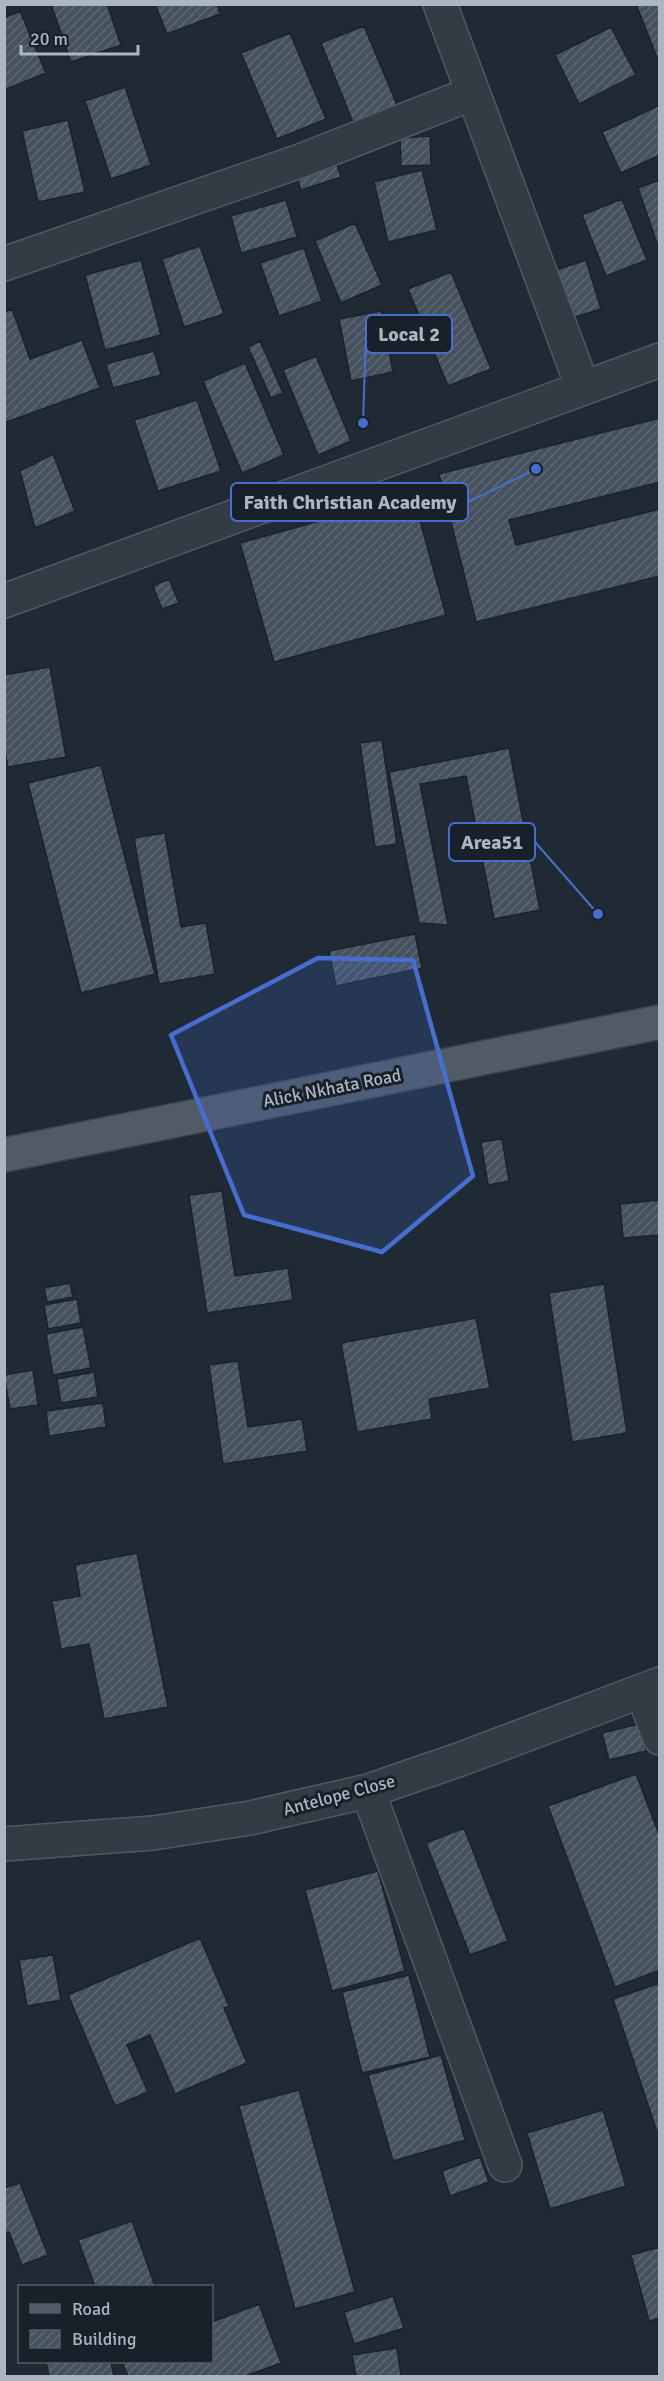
<svg xmlns="http://www.w3.org/2000/svg" width="664" height="2381" font-family="Signika,sans-serif">
	<style>
		.building { fill: url(#building-hatch); stroke: #1a232b; stroke-width: 1.5 }
		.lines { fill: none; stroke-linecap: round; stroke-linejoin: round }
		.minor-casing { stroke: #505963; stroke-width: 36 }
		.major-casing { stroke: #3c454f; stroke-width: 36 }
		.minor { stroke: #333c45; stroke-width: 33 }
		.major { stroke: #505b65; stroke-width: 33 }
		.marked { fill: #486dd1; fill-opacity: 0.2; stroke: #486dd1; stroke-width: 4.5; stroke-linejoin: round }
		.labels { text-anchor: middle; dominant-baseline: central; stroke-width: 6; stroke-linejoin: round; paint-order: stroke }
		.street-label { font-size: 18px; fill: #acb6c2; stroke: #182129 }
		.leader { fill: none; stroke: #486dd1; stroke-width: 2 }
		.callout-dot { fill: #486dd1; stroke: #182129; stroke-width: 2 }
		.callout { fill: #182129; stroke: #486dd1; stroke-width: 2 }
		.callout-label { font-size: 20px; text-anchor: middle; font-weight: bold; fill: #acb6c2 }
	</style>
	<defs>
		<pattern id="building-hatch" width="6" height="6" patternUnits="userSpaceOnUse" patternTransform="scale(1.5)"><rect width="6" height="6" fill="#46515e"/><path d="M-1 1l2-2M0 6l6-6M5 7l2-2" fill="none" stroke="#5e6873"/></pattern>
	</defs>
	<rect width="100%" height="100%" fill="#1f2a34"/>
	<path class="building" d="M51,4H107L121,45L71,62Z
		M155,4H217L220,14L167,34Z
		M636,4H660V65Z
		M20,11L46,73L4,90V18Z
		M364,26L400,112L356,130L321,43Z
		M611,27L636,75L579,104L555,55Z
		M290,33L326,119L277,139L241,53Z
		M125,87L151,165L111,179L85,101Z
		M660,105V155L621,173L602,132Z
		M68,120L85,192L38,202L22,131Z
		M430,136L431,165L401,166L400,138Z
		M333,153L341,177L301,190L293,165Z
		M422,170L437,230L388,242L374,182Z
		M660,180V252L638,188Z
		M622,199L647,260L606,276L582,215Z
		M286,200L297,237L241,253L231,216Z
		M355,223L382,285L341,303L315,241Z
		M200,246L224,314L184,327L162,259Z
		M304,248L322,301L279,316L260,263Z
		M141,260L161,335L105,350L85,275Z
		M586,260L601,309L565,320L550,272Z
		M451,272L491,369L448,386L408,289Z
		M12,309L30,359L82,340L100,388L4,423V312Z
		M381,311L393,372L351,381L339,319Z
		M260,341L283,393L271,398L248,347Z
		M154,351L161,375L113,388L106,364Z
		M316,356L351,441L318,455L283,370Z
		M245,363L284,455L242,473L203,381Z
		M197,400L221,471L158,491L134,420Z
		M660,418V482L509,520L516,545L660,509V576L476,622L439,474Z
		M53,454L75,511L35,528L20,471Z
		M413,495L446,615L274,662L240,543Z
		M169,579L179,603L162,609L153,586Z
		M50,667L66,757L8,767L4,748V675Z
		M382,740L397,844L375,847L360,743Z
		M509,748L540,910L494,919L466,776L420,784L448,925L419,923L389,772Z
		M101,765L155,974L81,993L28,783Z
		M165,833L181,927L206,923L215,974L159,984L134,838Z
		M415,934L422,968L336,986L329,951Z
		M502,1139L509,1181L488,1185L481,1142Z
		M222,1191L235,1276L288,1268L293,1300L207,1313L189,1195Z
		M660,1200V1235L623,1238L620,1204Z
		M70,1283L73,1297L47,1302L44,1288Z
		M604,1284L627,1433L572,1442L549,1293Z
		M77,1299L81,1323L48,1329L44,1305Z
		M476,1318L490,1388L429,1399L432,1419L357,1432L341,1343Z
		M83,1327L91,1368L53,1375L46,1334Z
		M238,1361L248,1427L302,1419L307,1451L223,1464L209,1365Z
		M33,1370L38,1405L10,1409L4,1375Z
		M94,1372L98,1397L61,1403L57,1379Z
		M103,1403L106,1427L49,1436L46,1411Z
		M137,1553L168,1707L104,1719L89,1644L61,1649L52,1601L80,1596L75,1565Z
		M639,1724L646,1751L609,1760L602,1733Z
		M636,1774L660,1837V1970L615,1987L548,1806Z
		M464,1828L508,1941L470,1955L426,1843Z
		M378,1871L405,1971L332,1991L305,1890Z
		M200,1938L229,2006L224,2008L247,2063L175,2094L150,2035L127,2045L148,2092L115,2106L68,1995Z
		M53,1955L61,2000L27,2006L19,1960Z
		M409,1975L430,2057L362,2073L342,1992Z
		M660,1983V2141L613,1999Z
		M441,2055L465,2140L393,2161L368,2075Z
		M299,2090L355,2292L295,2309L239,2106Z
		M603,2110L626,2186L550,2209L527,2133Z
		M480,2157L489,2182L450,2196L442,2171Z
		M20,2183L48,2255L22,2265L9,2232L4,2233V2188Z
		M132,2221L155,2286H95L78,2240Z
		M660,2247V2318L649,2321L631,2255Z
		M393,2296L404,2328L354,2344L344,2312Z
		M259,2304L281,2363L245,2376H128L122,2362H212V2322Z
		M397,2348L401,2376H356L352,2355Z
		M46,2362H111L114,2376H49Z"/>
	<g class="lines">
		<g class="minor-casing">
			<path id="minor" d="M440,4L583,388
				M4,264L300,161L473,93
				M4,601L660,360
				M642,1691L660,1738
				M368,1791L505,2165
				M4,1844L153,1833L250,1818L368,1791L461,1759L660,1684"/>
		</g>
		<g class="major-casing">
			<path id="major" d="M4,1155L660,1022"/>
		</g>
		<use href="#minor" class="minor"/>
		<use href="#major" class="major"/>
	</g>
	<path class="marked" d="M318,958L413,960L473,1176L382,1252L244,1215L171,1035Z"/>
	<g class="labels">
		<g class="street-label">
			<text transform="translate(332 1088) rotate(-11)">Alick Nkhata Road</text>
			<text transform="translate(339 1795) rotate(-15)">Antelope Close</text>
		</g>
	</g>
	<path class="leader" d="M363 423L366 334M536 469L468 502M598 914L535 842"/>
	<g class="callout-dot">
		<circle cx="363" cy="423" r="6"/>
		<circle cx="536" cy="469" r="6"/>
		<circle cx="598" cy="914" r="6"/>
	</g>
	<g class="callout">
		<rect x="366" y="315" width="86" height="38" rx="6"/>
		<rect x="231" y="483" width="237" height="38" rx="6"/>
		<rect x="449" y="823" width="86" height="38" rx="6"/>
	</g>
	<g class="callout-label">
		<text x="409" y="341">Local 2</text>
		<text x="350" y="509">Faith Christian Academy</text>
		<text x="492" y="849">Area51</text>
	</g>
	<rect width="664" height="2381" fill="none" stroke="#acb6c2" stroke-width="12"/>
	<rect x="18" y="2285" width="195" height="78" fill="#182129" stroke="#535d66" stroke-width="1.5"/>
	<rect x="30" y="2304" width="30" height="9" fill="#505b65" stroke="#535d66" stroke-width="1.5"/>
	<text x="72" y="2315" font-size="18" fill="#acb6c2">Road</text>
	<rect x="30" y="2330" width="30" height="18" fill="url(#building-hatch)" stroke="#535d66" stroke-width="1.5"/>
	<text x="72" y="2345" font-size="18" fill="#acb6c2">Building</text>
	<path d="M21 45v9h117v-9" fill="none" stroke="#acb6c2" stroke-width="3"/>
	<text x="30" y="45" font-size="18" fill="#acb6c2" stroke="#182129" stroke-width="4.5" paint-order="stroke">20 m</text>
</svg>
